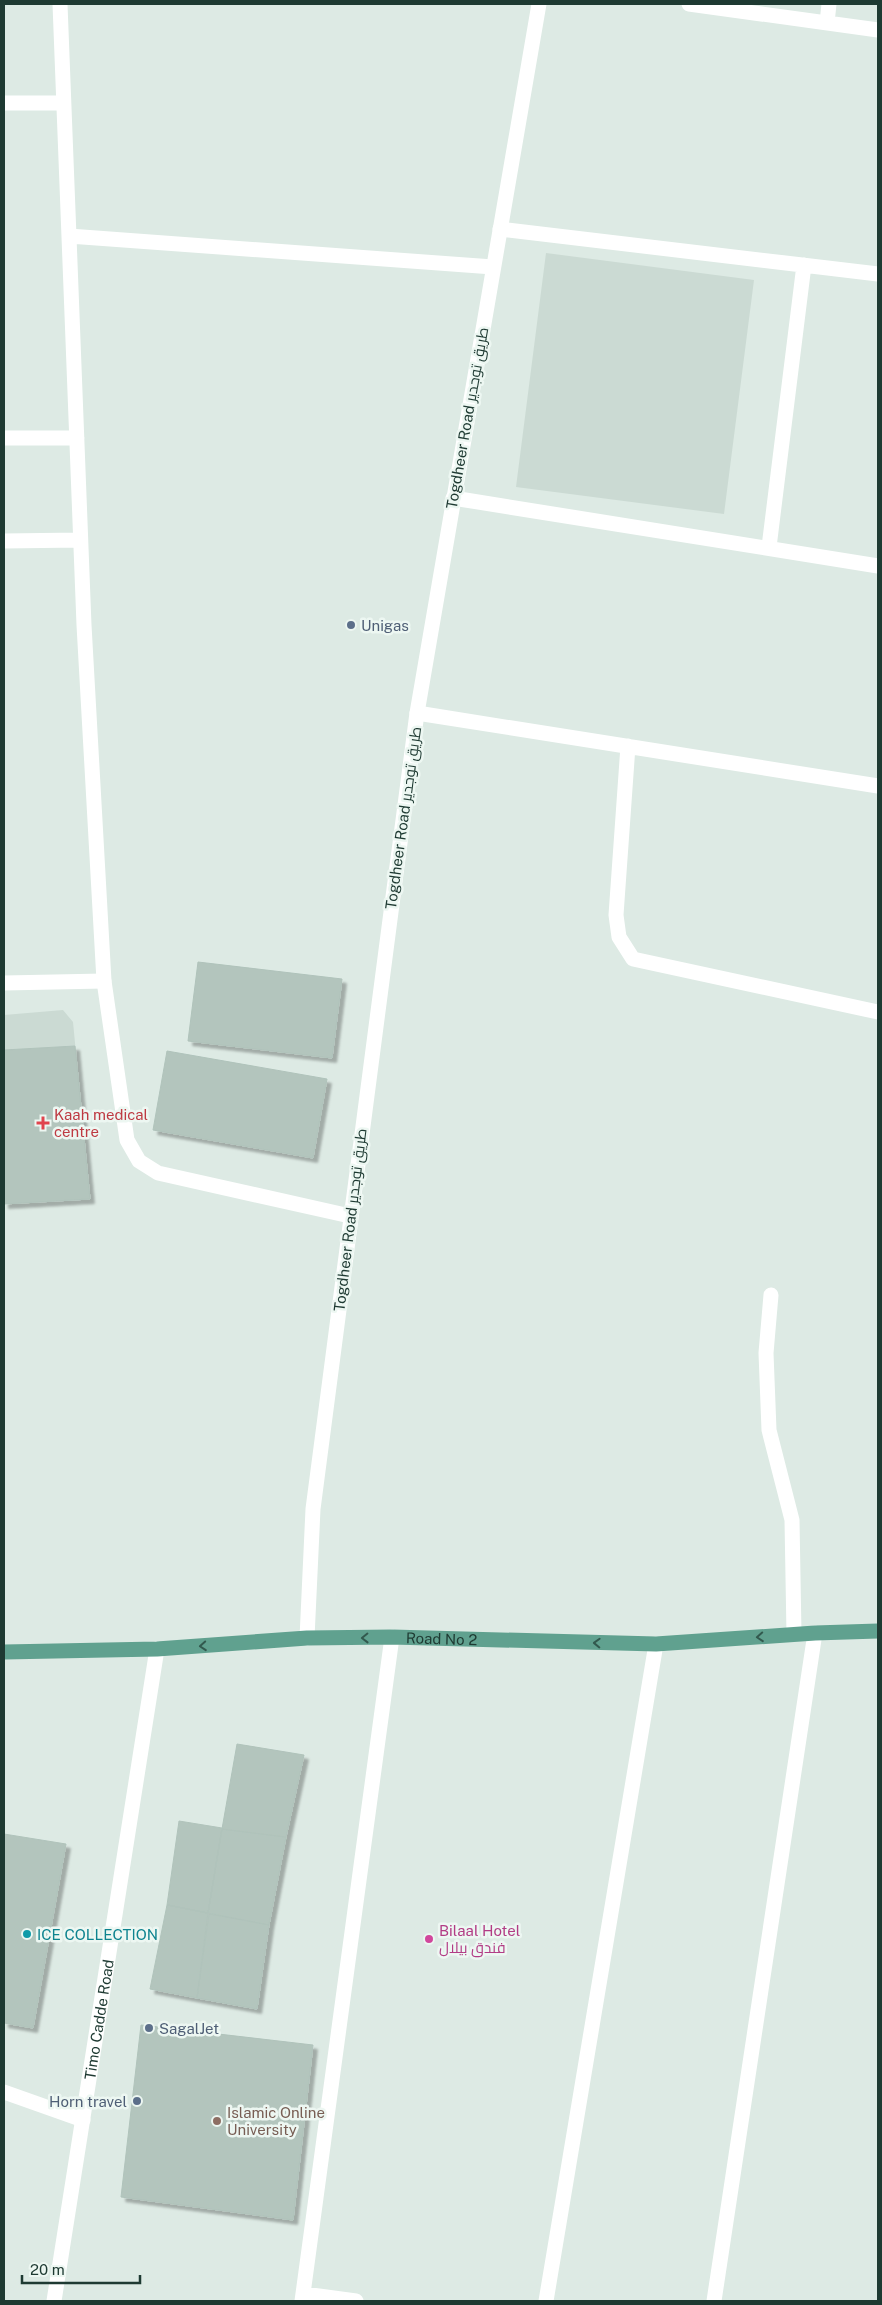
<svg xmlns="http://www.w3.org/2000/svg" width="882" height="2305" font-family="'Public Sans',Cairo,sans-serif">
	<style>
		.built { fill: #cbdad3 }
		.building { fill: #b3c5bd; stroke: #b0c3bb; filter: url(#shadow) }
		.lines { fill: none; stroke-linecap: round; stroke-linejoin: round }
		.lane { stroke: #fff; stroke-width: 15 }
		.street { stroke: #fff; stroke-width: 15 }
		.secondary { stroke: #fff; stroke-width: 15 }
		.primary { stroke: #60a18f; stroke-width: 15 }
		.oneway { stroke: #32594e }
		.service-dot { fill: #5c6f8a; stroke: #edf7f2; stroke-width: 2 }
		.health-dot { fill: #e0444e; stroke: #edf7f2; stroke-width: 2 }
		.culture-dot { fill: #0f9aa8; stroke: #edf7f2; stroke-width: 2 }
		.hotel-dot { fill: #d1479c; stroke: #edf7f2; stroke-width: 2 }
		.education-dot { fill: #8d6e63; stroke: #edf7f2; stroke-width: 2 }
		.labels { text-anchor: middle; dominant-baseline: central; stroke-width: 5; stroke-linejoin: round; paint-order: stroke }
		.street-label { font-size: 15px; fill: #1e3a32; stroke: #edf7f2 }
		.service-label { font-size: 15px; fill: #4e5e75; stroke: #edf7f2; text-anchor: start }
		.health-label { font-size: 15px; fill: #be3a42; stroke: #edf7f2; text-anchor: start }
		.hotel-label { font-size: 15px; fill: #b23c85; stroke: #edf7f2; text-anchor: start }
		.culture-label { font-size: 15px; fill: #0d838f; stroke: #edf7f2; text-anchor: start }
		.education-label { font-size: 15px; fill: #785e54; stroke: #edf7f2; text-anchor: start }
	</style>
	<defs>
		<filter id="shadow"><feDropShadow dx="4.5" dy="4.5" stdDeviation="1" flood-color="#0004"/></filter>
	</defs>
	<rect width="100%" height="100%" fill="#ddeae4"/>
	<path class="built" d="M546,253L754,280L724,514L516,487Z
		M63,1010L73,1022L90,1199L4,1204V1015Z"/>
	<path class="building" d="M198,962L342,979L332,1058L188,1041Z
		M75,1046L90,1199L4,1204V1050Z
		M167,1051L327,1079L313,1158L153,1130Z
		M237,1744L304,1755L286,1837L222,1829Z
		M179,1821L222,1828L208,1913L167,1905Z
		M222,1829L286,1837L269,1925L208,1913Z
		M4,1834L66,1844L33,2028L4,2023Z
		M167,1905L208,1913L197,1998L150,1989Z
		M209,1914L269,1925L257,2009L197,1998Z
		M141,2025L313,2045L293,2220L121,2197Z"/>
	<g class="lines">
		<path class="lane" d="M417,713L878,786
			M628,746L616,915L619,937L633,959L878,1012
			M4,983L104,981"/>
		<path class="street" d="M60,4L84,625L104,981L127,1140L139,1161L158,1173L350,1216
			M689,4L878,30
			M827,23L829,4
			M4,103H63
			M500,229L878,274
			M69,236L493,267
			M4,438H77
			M453,498L878,566
			M4,541L80,540
			M769,547L804,265
			M771,1295L766,1353L769,1430L792,1520L794,1634
			M4,2092L83,2120
			M304,2294L356,2301
			M302,2301L392,1637
			M546,2301L656,1644
			M714,2301L815,1633"/>
		<g class="secondary">
			<path d="M307,1638L313,1509L417,713L539,4"/>
			<path id="s1" d="M54,2301L157,1649"/>
		</g>
		<path class="primary" id="s2" d="M4,1652L157,1649L307,1638L392,1637L656,1644L815,1633L878,1631"/>
	</g>
	<defs><path id="oneway-chevron" d="M-2-3.5L2.5 0L-2 3.5" fill="none" stroke-width="1.6" stroke-linecap="round" stroke-linejoin="round" transform="scale(1.25)"/></defs>
	<g class="oneway">
		<use href="#oneway-chevron" transform="translate(760 1637) rotate(176)"/>
		<use href="#oneway-chevron" transform="translate(365 1638) rotate(179)"/>
		<use href="#oneway-chevron" transform="translate(597 1643) rotate(-178)"/>
		<use href="#oneway-chevron" transform="translate(203 1646) rotate(176)"/>
	</g>
	<g class="service-dot">
		<circle cx="351" cy="625" r="5"/>
		<circle cx="149" cy="2028" r="5"/>
		<circle cx="137" cy="2101" r="5"/>
	</g>
	<path class="health-dot" d="M40.5 1115.5h5v5h5v5h-5v5h-5v-5h-5v-5h5z"/>
	<circle class="culture-dot" cx="27" cy="1934" r="5"/>
	<circle class="hotel-dot" cx="429" cy="1939" r="5"/>
	<circle class="education-dot" cx="217" cy="2121" r="5"/>
	<g class="labels">
		<g class="street-label">
			<text transform="translate(467 418) rotate(-80)">Togdheer Road طريق توجدير</text>
			<text transform="translate(403 818) rotate(-82)">Togdheer Road طريق توجدير</text>
			<text transform="translate(350 1220) rotate(-83)">Togdheer Road طريق توجدير</text>
			<text stroke="none"><textPath href="#s2" startOffset="438">Road No 2</textPath></text>
			<text stroke="none"><textPath href="#s1" startOffset="285">Timo Cadde Road</textPath></text>
		</g>
		<g class="service-label">
			<text x="361" y="625">Unigas</text>
			<text x="159" y="2028">SagalJet</text>
			<text x="127" y="2101" text-anchor="end">Horn travel</text>
		</g>
		<g class="health-label">
			<text x="54" y="1114">Kaah medical<tspan x="54" dy="17">centre</tspan></text>
		</g>
		<g class="hotel-label">
			<text x="439" y="1930">Bilaal Hotel<tspan x="439" dy="17">فندق بيلال</tspan></text>
		</g>
		<g class="culture-label">
			<text x="37" y="1934">ICE COLLECTION</text>
		</g>
		<g class="education-label">
			<text x="227" y="2112">Islamic Online<tspan x="227" dy="17">University</tspan></text>
		</g>
	</g>
	<rect width="882" height="2305" fill="none" stroke="#1e3a32" stroke-width="10"/>
	<path d="M22 2275v8h118v-8" fill="none" stroke="#1e3a32" stroke-width="2.5"/>
	<text x="30" y="2275" font-size="15" fill="#1e3a32" stroke="#edf7f2" stroke-width="4" paint-order="stroke">20 m</text>
</svg>
